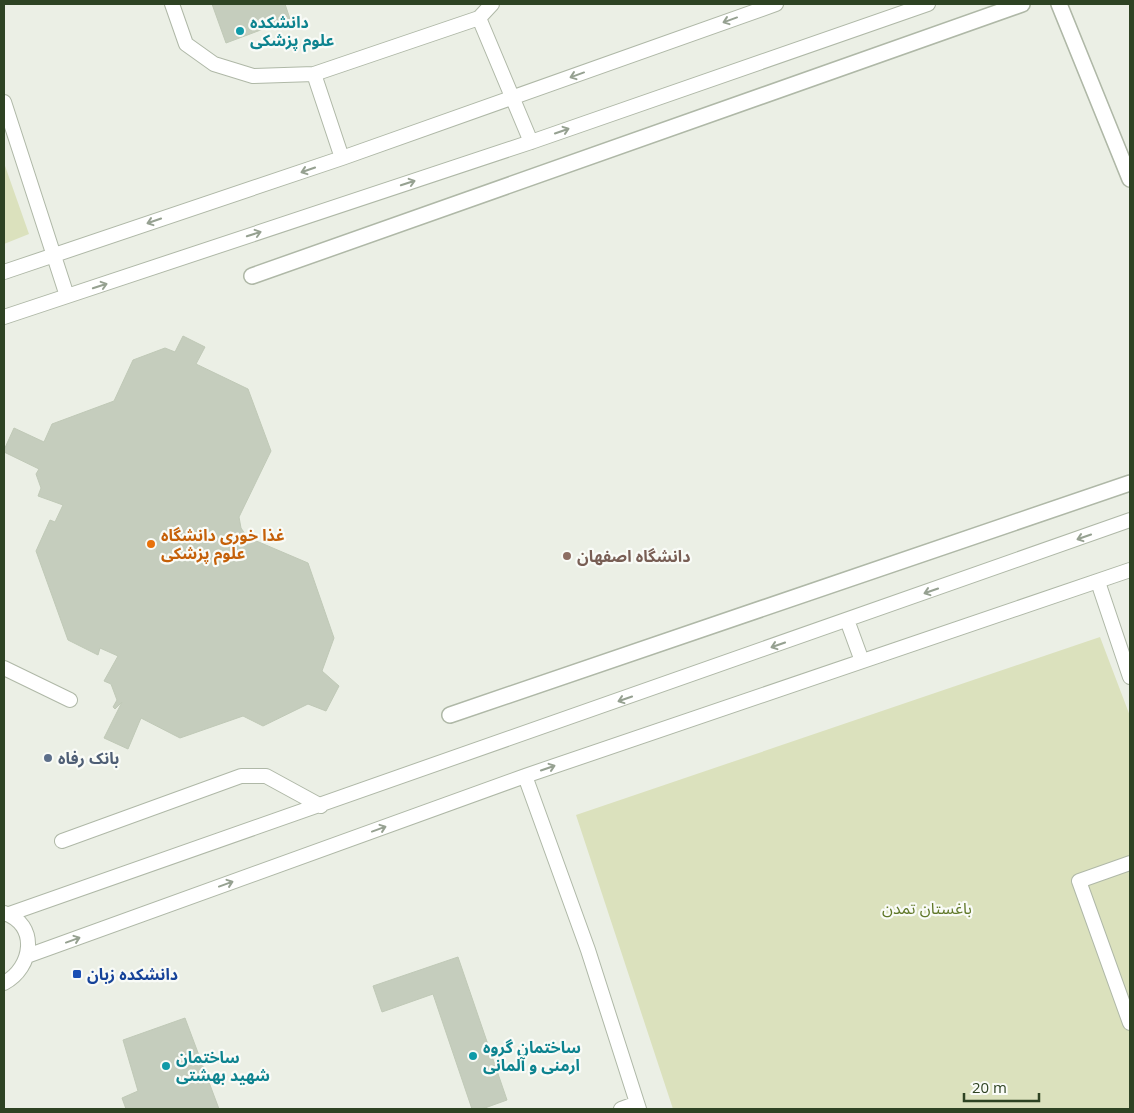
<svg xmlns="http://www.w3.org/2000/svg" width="1134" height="1113" font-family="'Open Sans','Noto Sans Arabic',sans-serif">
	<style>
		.green { fill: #dbe1bd }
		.building { fill: #c5cdbd; stroke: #c0c9b7 }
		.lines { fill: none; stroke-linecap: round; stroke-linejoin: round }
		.lane-casing { stroke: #afb8a7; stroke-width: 16 }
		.street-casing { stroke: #afb8a7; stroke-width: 18 }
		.lane { stroke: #fff; stroke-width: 14 }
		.street { stroke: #fff; stroke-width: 15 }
		.oneway { stroke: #96a191 }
		.culture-dot { fill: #0f9aa8; stroke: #f9fbf7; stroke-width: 2 }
		.food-dot { fill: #e8710a; stroke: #f9fbf7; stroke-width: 2 }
		.education-dot { fill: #8d6e63; stroke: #f9fbf7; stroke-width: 2 }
		.service-dot { fill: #5c6f8a; stroke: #f9fbf7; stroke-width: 2 }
		.transit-dot { fill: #1a4fb4; stroke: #f9fbf7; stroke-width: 2 }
		.labels { text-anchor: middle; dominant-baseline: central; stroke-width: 4.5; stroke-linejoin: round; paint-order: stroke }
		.culture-label { font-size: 16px; font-weight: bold; fill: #0d838f; stroke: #f9fbf7; text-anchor: start }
		.food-label { font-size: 16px; font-weight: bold; fill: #c56008; stroke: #f9fbf7; text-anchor: start }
		.education-label { font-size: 16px; font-weight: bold; fill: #785e54; stroke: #f9fbf7; text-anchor: start }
		.service-label { font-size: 16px; font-weight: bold; fill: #4e5e75; stroke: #f9fbf7; text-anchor: start }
		.park-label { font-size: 16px; fill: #607829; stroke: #f9fbf7 }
		.transit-label { font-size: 16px; font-weight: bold; fill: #164399; stroke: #f9fbf7; text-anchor: start }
	</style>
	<rect width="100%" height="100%" fill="#ebefe5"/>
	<path class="green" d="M4,163L29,234L4,244Z
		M1100,637L1130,716V1109H673L576,815Z"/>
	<path class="building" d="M212,4H285L290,19L226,43Z
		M183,336L205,347L196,364L248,389L271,451L239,517L241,528L247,537L308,563L334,638L322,671L339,686L326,711L308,704L263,726L243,716L180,738L141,718L128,749L104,738L122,702L115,709L113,707L117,700L111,684L104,681L118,656L100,648L98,655L68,640L36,551L50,520L55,522L63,505L38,496L41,488L36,474L39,469L4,452V450L14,428L44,442L52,424L114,401L133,360L165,348L175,352Z
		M458,957L507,1100L482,1109H472L433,994L382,1012L373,986Z
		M185,1018L219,1109H126L122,1098L138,1091L123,1040Z"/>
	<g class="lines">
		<g class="lane-casing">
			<path id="lane" d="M172,4L186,44L214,64L253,76L314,74L342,158
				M479,18L531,142
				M314,74L479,18L492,4
				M4,102L67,296
				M4,272L342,158L776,4
				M4,317L531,142L928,4
				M1098,582L1130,677
				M847,620L862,661
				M4,668L70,700
				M525,776L588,950L639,1109
				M62,841L241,776H266L321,806
				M1130,863L1079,881L1130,1023
				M4,913C39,924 33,968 4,983
				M9,914L1130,520
				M27,956L525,776L1130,570
				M621,1109L637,1103"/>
		</g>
		<g class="street-casing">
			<path id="street" d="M1059,4L1130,179
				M252,276L1022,4
				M450,715L1130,483"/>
		</g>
		<use href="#lane" class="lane"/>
		<use href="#street" class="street"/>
	</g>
	<defs><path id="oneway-shaft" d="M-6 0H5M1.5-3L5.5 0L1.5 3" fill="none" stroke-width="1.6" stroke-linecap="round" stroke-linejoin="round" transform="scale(1.25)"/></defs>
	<g class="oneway">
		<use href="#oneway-shaft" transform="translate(730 20) rotate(160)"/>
		<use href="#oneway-shaft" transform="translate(577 75) rotate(160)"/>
		<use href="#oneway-shaft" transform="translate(562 131) rotate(-19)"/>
		<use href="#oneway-shaft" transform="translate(308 170) rotate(161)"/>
		<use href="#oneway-shaft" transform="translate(408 183) rotate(-18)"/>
		<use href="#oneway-shaft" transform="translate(154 221) rotate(161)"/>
		<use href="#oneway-shaft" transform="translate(254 234) rotate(-18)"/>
		<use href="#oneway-shaft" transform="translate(100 286) rotate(-18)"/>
		<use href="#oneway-shaft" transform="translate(1084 537) rotate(161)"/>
		<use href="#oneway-shaft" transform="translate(931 591) rotate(161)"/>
		<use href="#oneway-shaft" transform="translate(778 645) rotate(161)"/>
		<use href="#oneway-shaft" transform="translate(625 699) rotate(161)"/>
		<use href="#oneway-shaft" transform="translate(548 768) rotate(-19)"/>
		<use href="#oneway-shaft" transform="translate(379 829) rotate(-20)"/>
		<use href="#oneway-shaft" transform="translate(226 884) rotate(-20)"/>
		<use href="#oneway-shaft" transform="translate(73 940) rotate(-20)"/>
	</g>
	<g class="culture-dot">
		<circle cx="240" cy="31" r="5"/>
		<circle cx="473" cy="1056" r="5"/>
		<circle cx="166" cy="1066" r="5"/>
	</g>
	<circle class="food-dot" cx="151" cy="544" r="5"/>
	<circle class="education-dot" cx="567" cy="556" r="5"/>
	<circle class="service-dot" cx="48" cy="758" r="5"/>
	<rect class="transit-dot" x="72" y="969" width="10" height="10" rx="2.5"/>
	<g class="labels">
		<g class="culture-label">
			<text x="250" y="22">دانشکده<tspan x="250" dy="18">علوم پزشکی</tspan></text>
			<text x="483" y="1047">ساختمان گروه<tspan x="483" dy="18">ارمنی و آلمانی</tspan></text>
			<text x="176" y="1057">ساختمان<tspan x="176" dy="18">شهید بهشتی</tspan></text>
		</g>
		<g class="food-label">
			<text x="161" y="535">غذا خوری دانشگاه<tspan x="161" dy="18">علوم پزشکی</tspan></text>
		</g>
		<g class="education-label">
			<text x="577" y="556">دانشگاه اصفهان</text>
		</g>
		<g class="service-label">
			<text x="58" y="758">بانک رفاه</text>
		</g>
		<g class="park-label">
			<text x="927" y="908">باغستان تمدن</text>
		</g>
		<g class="transit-label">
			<text x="87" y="974">دانشکده زبان</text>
		</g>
	</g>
	<rect width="1134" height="1113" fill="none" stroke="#2e4323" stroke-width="10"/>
	<path d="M964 1093v8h75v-8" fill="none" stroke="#2e4323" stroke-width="2.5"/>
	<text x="972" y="1093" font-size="15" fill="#2e4323" stroke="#f9fbf7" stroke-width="4" paint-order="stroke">20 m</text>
</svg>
